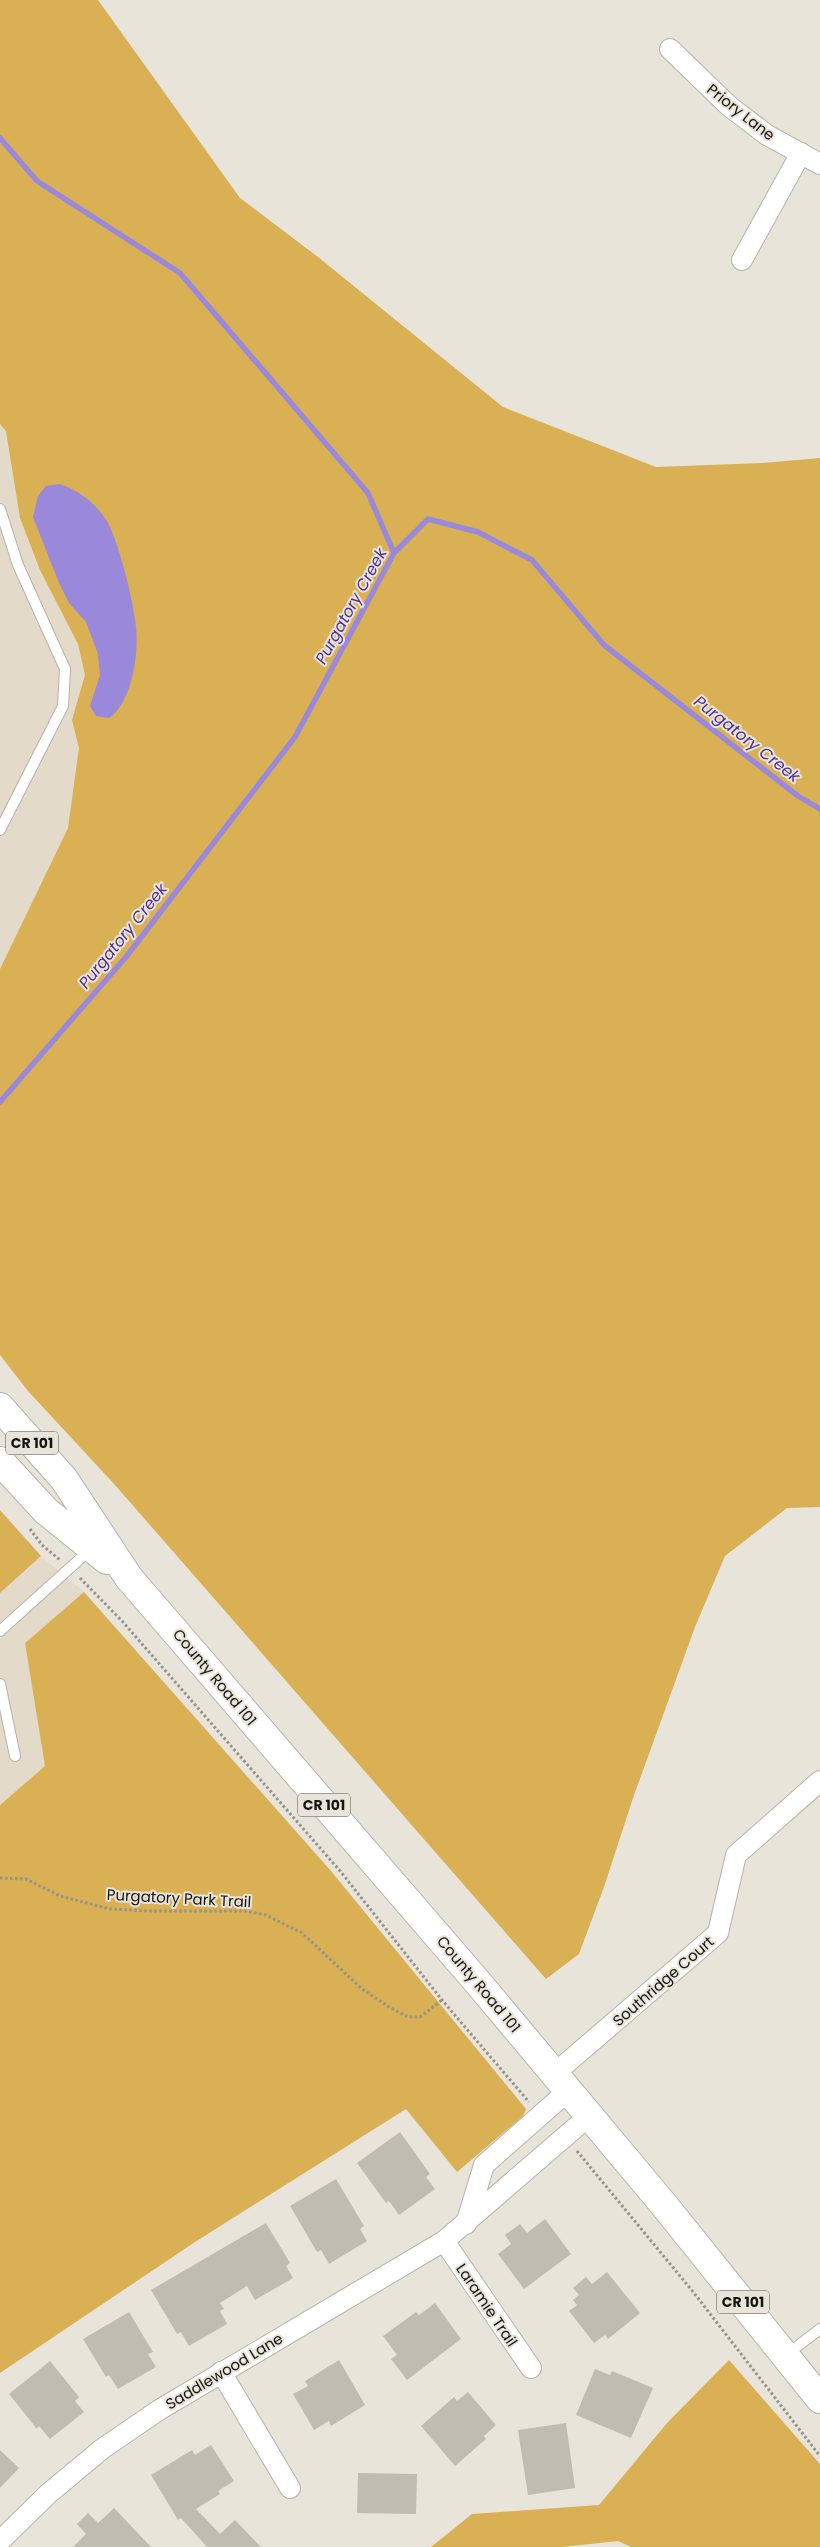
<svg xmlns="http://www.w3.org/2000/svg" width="820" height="2547" font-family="Poppins,sans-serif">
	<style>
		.built { fill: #e3dac9 }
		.green { fill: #dab054 }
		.water { fill: #9a88db }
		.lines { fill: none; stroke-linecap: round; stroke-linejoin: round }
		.stream { stroke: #9a88db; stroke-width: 5.5 }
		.building { fill: #c1bcb2 }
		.service-casing { stroke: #b7b2a8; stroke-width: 12 }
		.minor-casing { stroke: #b7b2a8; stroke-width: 22 }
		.primary-casing { stroke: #b7b2a8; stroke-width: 30 }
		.path { stroke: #95928a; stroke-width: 3; stroke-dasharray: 2.5 2.5; stroke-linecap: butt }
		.service { stroke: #fff; stroke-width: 10 }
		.minor { stroke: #fff; stroke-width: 20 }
		.primary { stroke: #fff; stroke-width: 28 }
		.labels { text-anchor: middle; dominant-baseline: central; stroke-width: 4; stroke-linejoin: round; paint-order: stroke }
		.shield { fill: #e9e4da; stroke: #54524c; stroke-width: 1 }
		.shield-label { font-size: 14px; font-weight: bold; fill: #14130f }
		.street-label { font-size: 15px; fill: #14130f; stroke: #e9e4da }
		.water-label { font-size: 16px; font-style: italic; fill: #4f3091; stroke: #e9e4da }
	</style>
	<rect width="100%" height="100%" fill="#e9e4da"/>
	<path class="built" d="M0,424L99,498L137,685L0,969Z
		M41,1556L84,1592L25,1643L45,1766L0,1805V1593Z"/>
	<path class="green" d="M0,0H98L240,198L318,257L503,407L656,467L762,463L820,458V1507L787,1508L725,1556L695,1627L633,1798L604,1887L579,1954L546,1979L115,1485L28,1391L0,1355V969L68,828L79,748L72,720L85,675L78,644L40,570L20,518L6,431L0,424Z
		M0,1510L41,1556L0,1593Z
		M84,1592L331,1871L526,2109L523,2116L457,2172L406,2109L195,2242L0,2373V1805L45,1766L25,1643Z
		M729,2360L820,2464V2547H631L618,2541L562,2547H431L472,2514L599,2505L667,2423Z"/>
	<path class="water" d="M60,484C80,492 92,500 105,518C118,537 134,603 136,627C139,654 132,703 109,718L96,716L90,706L100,675L98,654L86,622L69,603L59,583L33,517L38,496L46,486Z"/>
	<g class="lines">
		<path class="stream" d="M0,138L37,181L180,273L368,493L394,553
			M0,1102L126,957L295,737L394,553L428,519L478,532L532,560L604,645L798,796L820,809"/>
	</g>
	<path class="building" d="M400,2132L430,2174L426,2177L435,2189L399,2215L389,2201L386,2203L357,2163Z
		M336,2179L364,2226L360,2229L367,2241L329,2264L321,2250L317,2252L290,2206Z
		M545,2219L571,2254L524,2289L498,2254L511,2244L505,2235L520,2224L527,2233Z
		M266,2223L290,2263L286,2266L293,2278L255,2300L247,2286L220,2303L224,2309L220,2311L227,2324L189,2346L181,2332L177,2334L151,2290Z
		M607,2272L640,2313L608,2339L605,2335L594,2343L569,2311L577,2305L573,2300L579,2295L573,2288L586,2277L592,2284Z
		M435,2303L461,2339L407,2380L391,2359L397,2355L383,2336L416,2312L419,2315Z
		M129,2312L153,2352L148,2354L156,2367L118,2389L109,2375L106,2377L83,2339Z
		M339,2360L365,2405L331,2426L329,2421L314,2430L293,2394L308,2386L305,2381Z
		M50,2361L79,2397L75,2401L84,2412L50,2439L39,2426L37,2429L9,2394Z
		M595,2369L610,2375L612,2371L653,2388L631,2438L576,2415Z
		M468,2392L496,2425L484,2436L486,2439L455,2466L421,2426L454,2397L457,2401Z
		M566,2423L575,2488L528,2495L518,2430Z
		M211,2445L234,2481L218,2491L220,2494L196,2509L220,2534L235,2520L261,2547H207L181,2518L178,2520L151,2475L192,2450L195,2455Z
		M0,2450L19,2468L0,2488Z
		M358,2473L417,2474L416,2514L357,2513Z
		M114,2508L151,2547H73L86,2534L77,2524L88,2513L98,2523Z"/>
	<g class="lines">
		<g class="service-casing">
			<path id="service" d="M0,509L18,565L65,669L63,706L0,830
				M0,1631L92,1548
				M0,1684L15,1756
				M786,2355L820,2329"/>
		</g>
		<g class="minor-casing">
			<path id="minor" d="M670,49L729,106L767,135L820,164
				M742,260L801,153
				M554,2074L718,1933L736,1855L820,1781
				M466,2224L484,2165L568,2091
				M444,2241L531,2368
				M221,2372L290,2488
				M0,2541L48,2494L102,2449L159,2410L444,2241L589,2116"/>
		</g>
		<g class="primary-casing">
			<path id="primary" d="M0,1407L64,1479L129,1578L480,1985L664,2205L820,2399
				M0,1461L46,1511L107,1560"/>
		</g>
		<path class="path" d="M30,1529L42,1545L60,1560
			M80,1578L122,1621L341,1872L442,2000L529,2102
			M0,1878L26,1879L60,1896L110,1909L152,1911H245L266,1915L302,1933L362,1989L389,2007L408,2017H420L442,2000
			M577,2151L694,2293L820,2456"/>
		<use href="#service" class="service"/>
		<use href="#minor" class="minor"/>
		<use href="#primary" class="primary"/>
	</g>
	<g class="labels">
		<g class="shield">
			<rect x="6" y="1431.5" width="52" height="23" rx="4"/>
			<rect x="298" y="1793.5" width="52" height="23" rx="4"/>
			<rect x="717" y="2290.5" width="52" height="23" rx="4"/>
		</g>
		<g class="shield-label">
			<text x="32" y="1443">CR 101</text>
			<text x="324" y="1805">CR 101</text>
			<text x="743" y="2302">CR 101</text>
		</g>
		<g class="street-label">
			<text transform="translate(741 112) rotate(38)">Priory Lane</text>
			<text transform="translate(215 1677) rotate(50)">County Road 101</text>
			<text transform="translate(179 1898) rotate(3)">Purgatory Park Trail</text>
			<text transform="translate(663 1981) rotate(-41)">Southridge Court</text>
			<text transform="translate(479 1984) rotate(50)">County Road 101</text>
			<text transform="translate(487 2305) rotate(56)">Laramie Trail</text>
			<text transform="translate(224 2371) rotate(-31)">Saddlewood Lane</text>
		</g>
		<g class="water-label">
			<text transform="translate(351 606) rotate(-61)">Purgatory Creek</text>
			<text transform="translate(747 739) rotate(38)">Purgatory Creek</text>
			<text transform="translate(123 936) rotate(-51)">Purgatory Creek</text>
		</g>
	</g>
</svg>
